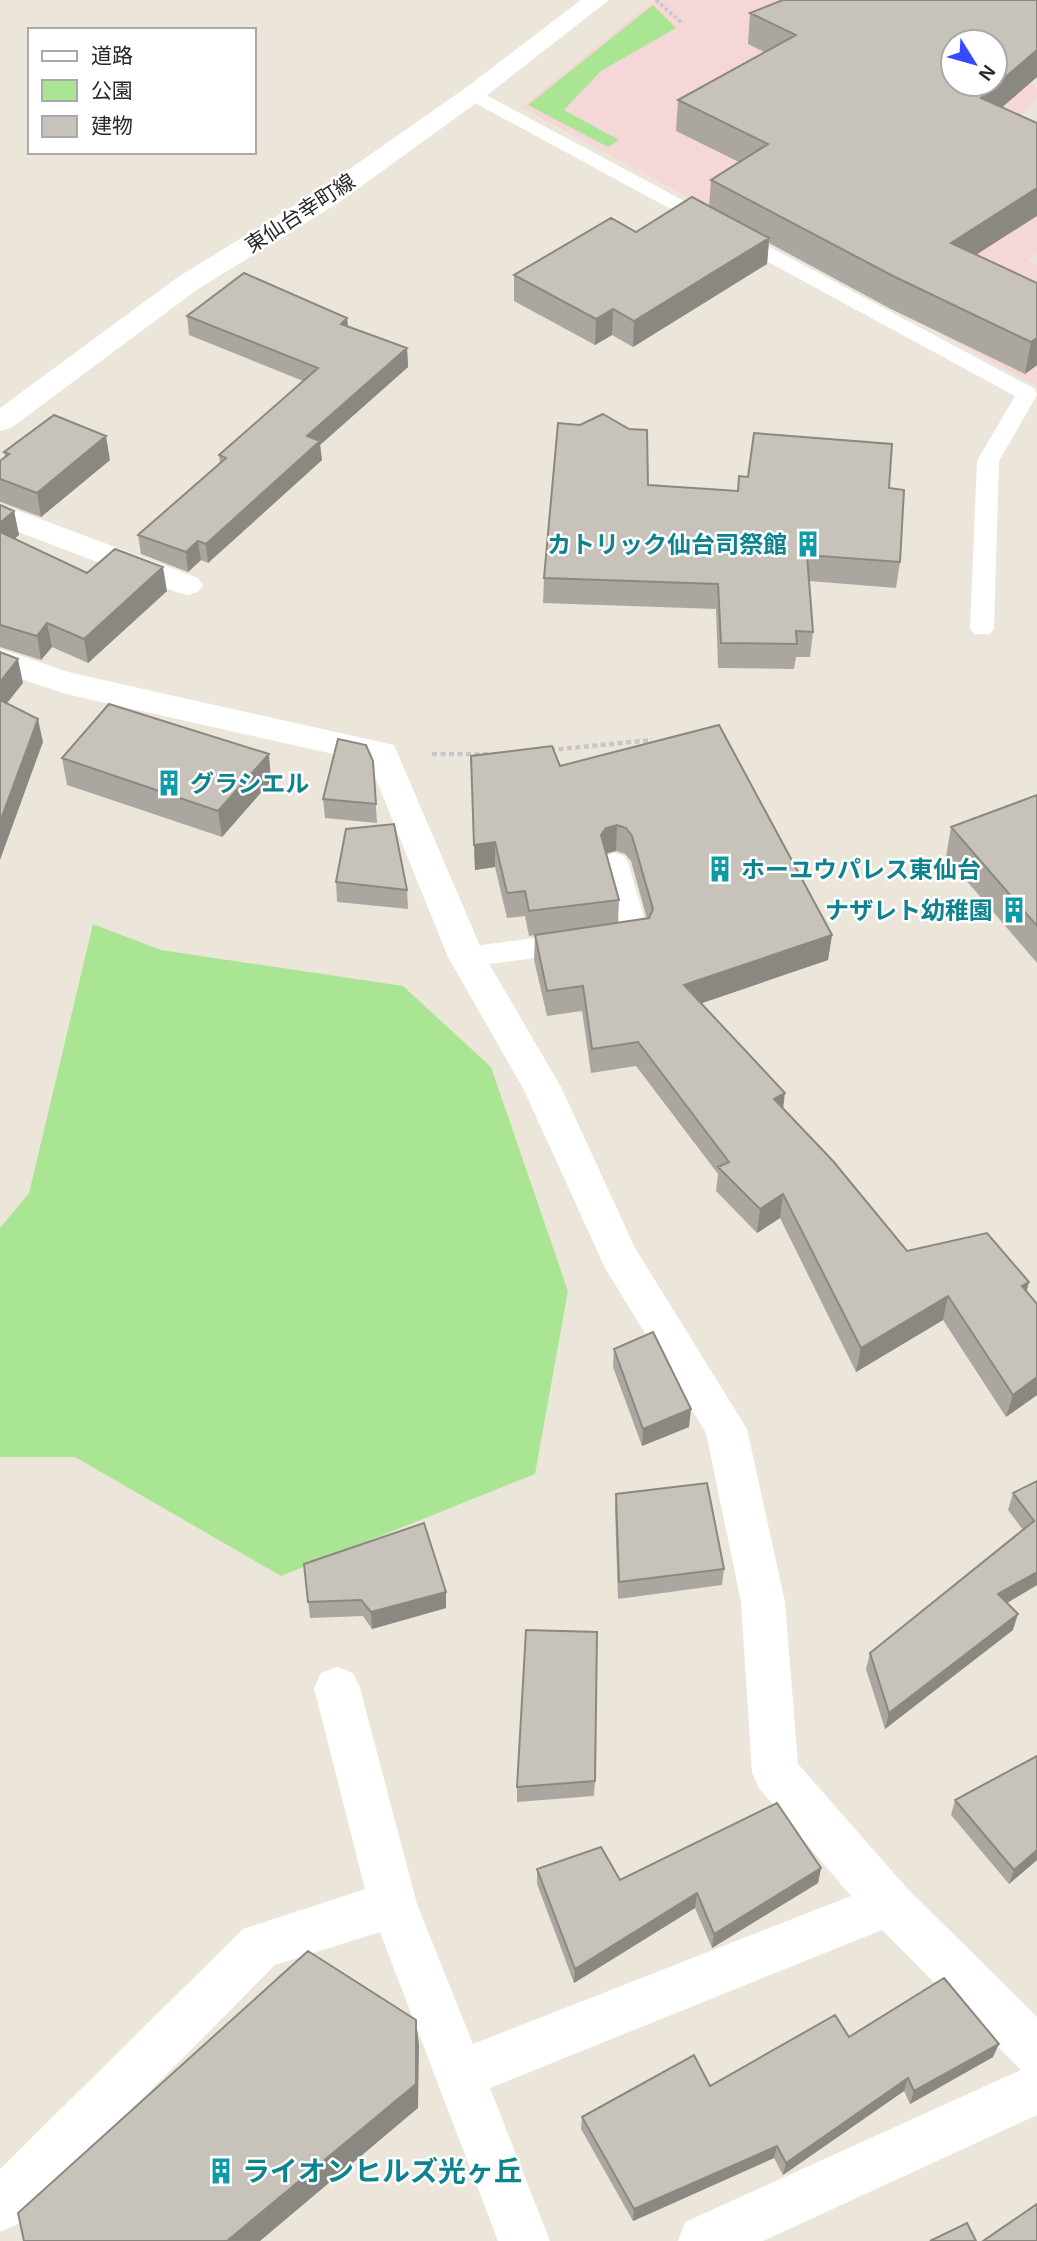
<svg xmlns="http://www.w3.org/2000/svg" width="1037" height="2241" font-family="Arial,'Noto Sans JP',sans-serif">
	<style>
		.medical { fill: #f4d7d6 }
		.green { fill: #aae594 }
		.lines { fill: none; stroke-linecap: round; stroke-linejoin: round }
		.path-far1 { stroke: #c7c7c7; stroke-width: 3.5; stroke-dasharray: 3.5 2.5; stroke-linecap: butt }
		.path { stroke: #c7c7c7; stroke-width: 4.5; stroke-dasharray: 5 3.5; stroke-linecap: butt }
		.service { fill: #fff; fill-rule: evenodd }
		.minor { fill: #fff; fill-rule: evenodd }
		.tertiary { fill: #fff; fill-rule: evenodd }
		.wall { fill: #aba7a0; fill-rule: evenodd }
		.shaded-wall { fill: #8b8882 }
		.building { fill: #c7c2ba; stroke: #8b8882; stroke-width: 2; fill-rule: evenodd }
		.labels { text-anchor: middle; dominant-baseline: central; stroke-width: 5; stroke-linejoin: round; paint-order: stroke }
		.far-street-label { font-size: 21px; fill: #292929; stroke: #fff }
		.culture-label { font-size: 24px; font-weight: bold; fill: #0d838f; stroke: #fff; text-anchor: end }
		.near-culture-label { font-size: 28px; font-weight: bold; fill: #0d838f; stroke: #fff; text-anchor: start }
	</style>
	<rect width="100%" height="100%" fill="#ece6da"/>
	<path class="medical" d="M654,0H833L953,84H995V71L1037,86V99L1014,124L1037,135V253L1028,261L1037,265V386L521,107Z"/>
	<path class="green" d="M653,5L676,28L601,71L564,110L619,140L608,147L528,105Z
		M93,924L161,950L403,986L491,1067L568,1291L535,1474L281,1576L75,1457H0V1228L29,1193Z"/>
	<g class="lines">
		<path class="path-far1" d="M656,0L683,24"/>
		<path class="path" d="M550,750L652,740
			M432,754H493"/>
		<path class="service" d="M473,88L1035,389L1037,395L999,461L994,629L990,634H974L970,629L977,461L1015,396L466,98L464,94Z
			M615,853L624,856L628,862L649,935L645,942L613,948L604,945L600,938L604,931L621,927L602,862L606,856Z
			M573,933L582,936L586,943L582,950L573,953L466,967L457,964L453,957L457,950L466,947Z"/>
		<path class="minor" d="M0,504L198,578L203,585L198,592L187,595L176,592L0,525Z
			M0,649L72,673L394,745L484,955L561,1087L635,1248L747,1429L785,1602L798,1764L906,1887L1037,2017V2115L763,2241H678L685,2222L1021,2070L882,1930L490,2088L550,2241H498L380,1932L275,1965L18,2224L0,2232V2169L243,1929L365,1889L314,1688L321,1673L337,1667L353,1673L360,1688L417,1904L473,2044L851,1896L759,1788L752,1772L741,1602L706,1433L605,1268L524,1090L448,957L369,762L66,694L0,672Z"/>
		<path class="tertiary" d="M581,0H609L482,99L338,203L198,289L11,428L0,431V408L178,277L318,191L464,89Z"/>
	</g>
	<path class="wall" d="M750,13L1037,77L1002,107L977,255L1037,283V365L1025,374L889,308L769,243L767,264L633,347L612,335L595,345L514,301V275L709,206L711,180L739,162L676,131L678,100L764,52L748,44Z
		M187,316L347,318L348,326L407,348L408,367L320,445L322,460L208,563L201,560L188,572L141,554L138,535L220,464L219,455L303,381L189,335Z
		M4,452L110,460L41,517L1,502H0V461L5,457Z
		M748,477L889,488L900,562L896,588L809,581L813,632L810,657H796L794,669L718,668L716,609L543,603L544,578L648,485L738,491Z
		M0,505L14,511L19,535L14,539L87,573L167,591L88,663L52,647L41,660L0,647Z
		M471,756L560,766L832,935L828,960L701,1003L783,1109L907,1251L1027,1292L1037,1304V1395L1006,1417L943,1320L856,1372L780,1218L757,1233L716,1191L718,1174L636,1066L591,1073L582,1011L547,1016L534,960L535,935L529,936L525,916L507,918L495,867L475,870ZM616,851L625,854L631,861L647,919L618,923L619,900L606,853Z
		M62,758L271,781L222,837L67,785Z
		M373,761L377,823L325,818L323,799Z
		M1037,795V963L946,857L951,827Z
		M336,882L407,890L408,909L337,902Z
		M614,1349L689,1427L642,1446L613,1367Z
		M1037,1481V1585L1007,1603L1013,1630L885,1729L866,1669L870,1653L1023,1530L1008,1510L1013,1493Z
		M616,1494L724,1569L722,1585L618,1599L615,1511Z
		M304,1564L446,1608L372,1629L363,1616L310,1618Z
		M595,1781L594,1796L517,1802V1787Z
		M955,1800L1037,1860L1009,1884L951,1815Z
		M821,1868L818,1883L712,1948L695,1908L574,1983L537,1884V1869L620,1880Z
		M849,2037L993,2057L910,2104L904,2091L783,2175L774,2158L633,2221L581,2129L582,2117L710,2086Z"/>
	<path class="shaded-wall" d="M1037,50V77L977,129L981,98Z
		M1037,188V216L946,274L951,243Z
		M769,238L767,264L633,347L634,321Z
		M613,309L612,335L595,345L596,319Z
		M347,318L349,337L341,324Z
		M1037,338V365L1025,374L1031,342Z
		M407,348L408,367L320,445L322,460L208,563L206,544L307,436Z
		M106,436L110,460L41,517L37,493Z
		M14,511L19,535L0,550V523Z
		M198,541L201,560L188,572L186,552Z
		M163,567L167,591L88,663L84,639Z
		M47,623L52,647L41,660L37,636Z
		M18,659L23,683L0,712V682Z
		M38,719L43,742L0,860V822Z
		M269,754L271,781L222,837L218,811Z
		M617,825L616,851L605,854L601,835L606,828Z
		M495,842V867L475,870L474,845Z
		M832,935L828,960L682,1010L684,985Z
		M785,1093L782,1118L774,1099Z
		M783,1194L780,1218L757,1233L760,1209Z
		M1029,1282L1023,1305L1022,1286Z
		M948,1296L943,1320L856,1372L861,1348Z
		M1037,1377V1395L1006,1417L1013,1395Z
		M691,1409L689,1427L642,1446L643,1429Z
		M1037,1572V1585L993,1611L998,1594Z
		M446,1592V1608L372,1629L371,1612Z
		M1018,1614L1013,1630L885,1729L889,1713Z
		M1037,1850V1860L1009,1884L1014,1870Z
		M821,1868L818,1883L712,1948L714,1934Z
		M697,1893L695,1908L574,1983L575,1969Z
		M416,2020L419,2045L418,2108L260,2241H227Z
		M999,2044L993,2057L910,2104L914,2091Z
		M908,2078L904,2091L783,2175L786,2163Z
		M777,2146L774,2158L633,2221L634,2209Z"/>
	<path class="building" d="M783,0H1037V50L981,98L1037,123V188L951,243L1037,283V338L1031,342L893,276L711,180L768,144L678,100L796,35L750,13ZM953,42H995V84H953Z
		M692,197L769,238L634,321L613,309L596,319L514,275L611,218L636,232Z
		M244,273L347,318L341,324L407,348L307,436L320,441L206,544L198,541L186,552L138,535L226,458L219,455L318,368L187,316Z
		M603,414L629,429L647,430L648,485L738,491L739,476L748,477L754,433L892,444L889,488L904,490L900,562L807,555L813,632L796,631L797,644L721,643L718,584L544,578L558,423L580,425Z
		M54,415L106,436L37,493L0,479V461L9,454L4,452Z
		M0,505L14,511L0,523Z
		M0,532L87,573L115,549L163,567L84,639L47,623L37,636L0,625Z
		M0,652L18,659L0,682Z
		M0,700L38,719L0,822Z
		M109,704L269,754L218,811L62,758Z
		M719,725L832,935L684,985L785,1093L774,1099L833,1161L907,1251L987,1233L1029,1282L1022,1286L1037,1304V1377L1013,1395L948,1296L861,1348L783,1194L760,1209L718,1167L729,1162L638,1042L592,1049L583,986L547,991L535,935L649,918L653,909L632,836L626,828L617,825L606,828L601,835L619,900L529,911L525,891L507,893L495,842L474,845L471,756L552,746L560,766Z
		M338,739L366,745L373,761L376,804L323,799Z
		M1037,795V926L951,827Z
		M394,824L407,890L336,882L346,829Z
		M653,1332L691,1409L643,1429L614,1349Z
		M1037,1481V1572L998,1594L1018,1614L889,1713L870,1653L1034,1521L1013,1493Z
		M707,1483L724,1569L619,1582L616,1494Z
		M424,1523L446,1592L371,1612L361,1600L308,1602L304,1564Z
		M526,1630L597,1632L595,1781L517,1787Z
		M1037,1756V1850L1014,1870L955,1800Z
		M777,1803L821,1868L714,1934L697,1893L575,1969L537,1869L601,1847L620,1880Z
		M308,1951L416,2020V2084L227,2241H24L18,2213Z
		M944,1978L999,2044L914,2091L908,2078L786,2163L777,2146L634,2209L582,2117L694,2055L710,2086L835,2015L849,2037Z
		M1037,2204V2241H983Z
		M967,2223L976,2241H930Z"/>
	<defs>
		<g id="building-bare" transform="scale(2.1)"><path d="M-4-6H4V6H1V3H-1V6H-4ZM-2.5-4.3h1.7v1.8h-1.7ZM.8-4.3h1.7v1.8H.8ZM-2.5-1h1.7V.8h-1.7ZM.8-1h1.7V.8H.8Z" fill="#0f9aa8" stroke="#fff" stroke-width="2.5" paint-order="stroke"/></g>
	</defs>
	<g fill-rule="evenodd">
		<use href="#building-bare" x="808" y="544"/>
		<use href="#building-bare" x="169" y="783"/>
		<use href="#building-bare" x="720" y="869"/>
		<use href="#building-bare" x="1014" y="910"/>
		<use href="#building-bare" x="221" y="2171"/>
	</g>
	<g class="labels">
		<g class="far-street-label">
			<text transform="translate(300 213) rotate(-33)">東仙台幸町線</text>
		</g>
		<g class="culture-label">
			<text x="787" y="544">カトリック仙台司祭館</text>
			<text x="190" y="783" text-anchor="start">グラシエル</text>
			<text x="741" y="869" text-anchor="start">ホーユウパレス東仙台</text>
			<text x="993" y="910">ナザレト幼稚園</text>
		</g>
		<g class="near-culture-label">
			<text x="242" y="2171">ライオンヒルズ光ヶ丘</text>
		</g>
	</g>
	<rect x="28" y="28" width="228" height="126" fill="#ffffff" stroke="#a9a9a9" stroke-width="2"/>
	<rect x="42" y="51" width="35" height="10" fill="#ffffff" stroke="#a9a9a9" stroke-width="2"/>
	<text x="91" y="63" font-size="21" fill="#292929">道路</text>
	<rect x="42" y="80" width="35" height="21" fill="#aae594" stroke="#a9a9a9" stroke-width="2"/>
	<text x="91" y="98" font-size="21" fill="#292929">公園</text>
	<rect x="42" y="116" width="35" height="21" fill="#c7c2ba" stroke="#a9a9a9" stroke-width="2"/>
	<text x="91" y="133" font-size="21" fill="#292929">建物</text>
	<g transform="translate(974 63) rotate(127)"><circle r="33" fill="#ffffff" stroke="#a9a9a9" stroke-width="2"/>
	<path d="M0-5L12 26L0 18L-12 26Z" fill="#344bff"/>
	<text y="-10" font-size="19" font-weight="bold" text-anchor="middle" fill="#292929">N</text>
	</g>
</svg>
